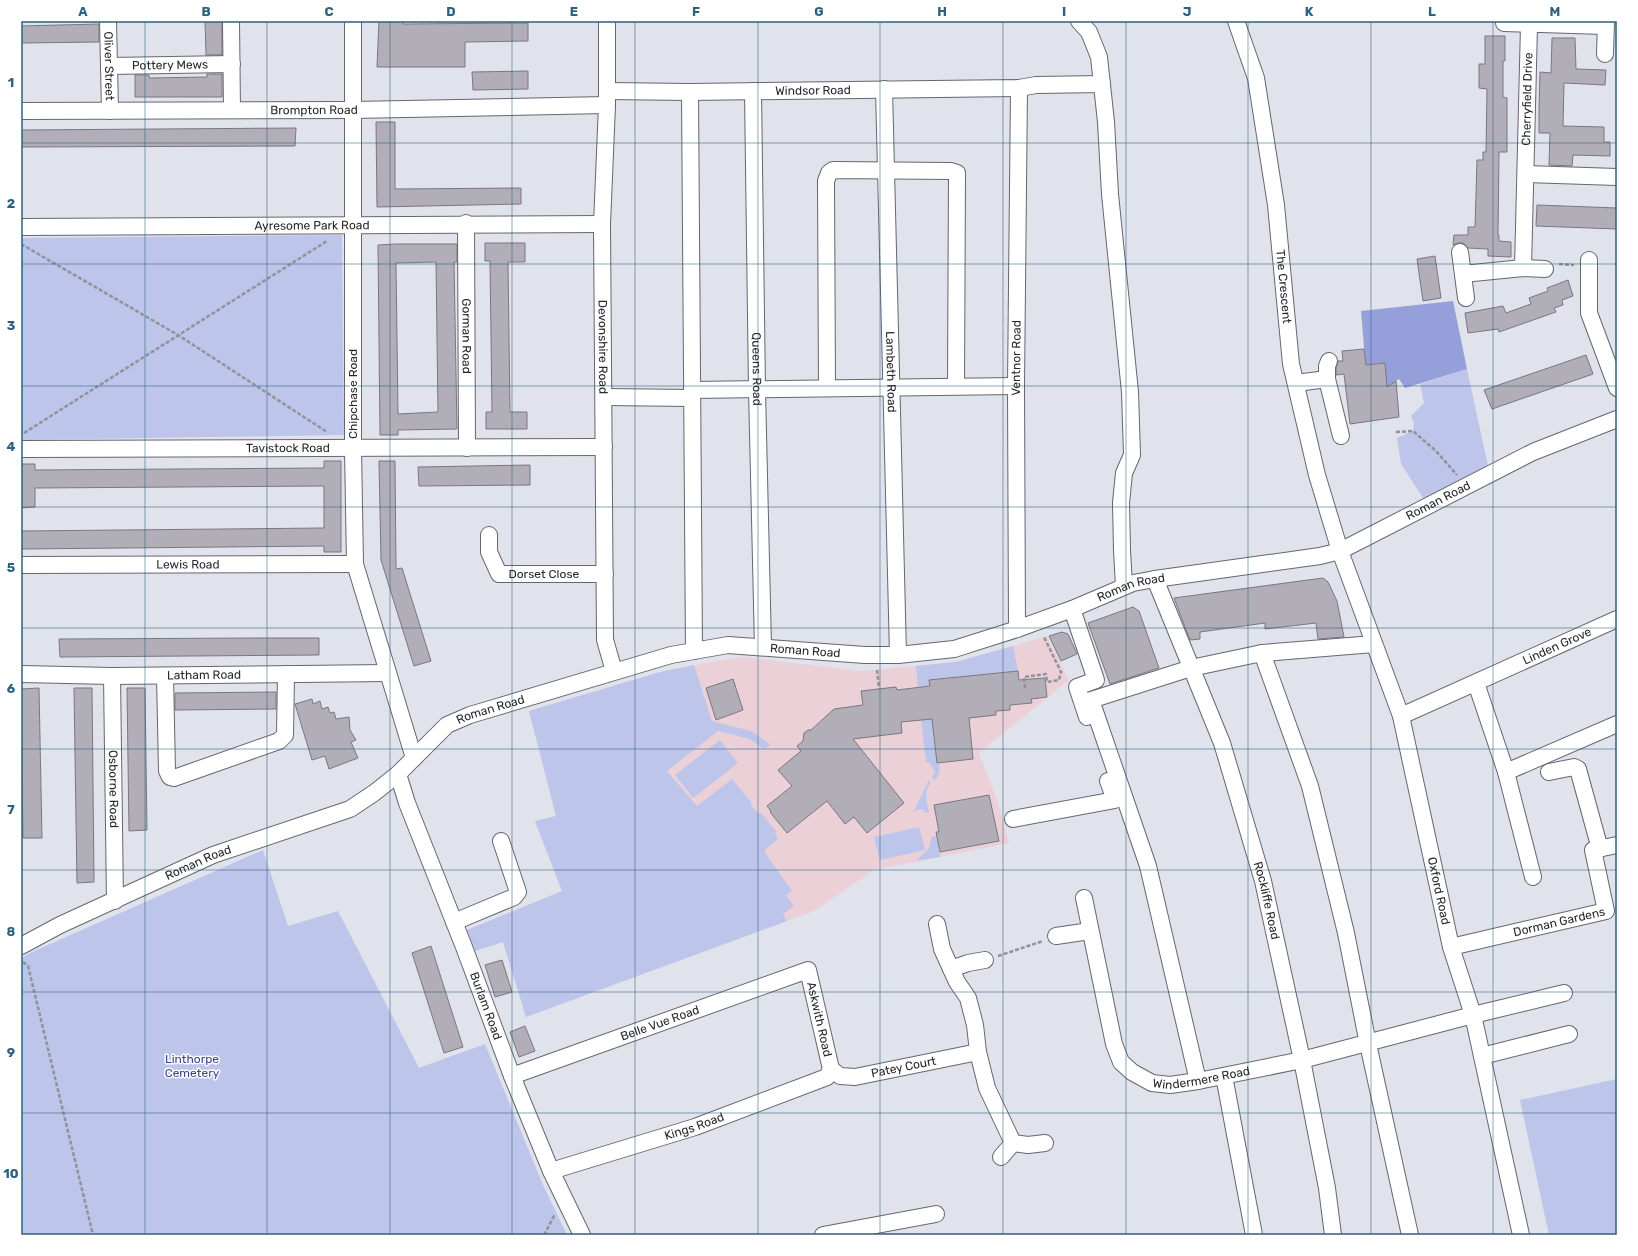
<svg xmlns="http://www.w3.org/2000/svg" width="1638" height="1256" font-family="Rubik,sans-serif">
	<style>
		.education { fill: #ebd1d7 }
		.green { fill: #bdc5ea }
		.forest { fill: #95a0da }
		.building { fill: #b2aeb7; stroke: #7b7780; fill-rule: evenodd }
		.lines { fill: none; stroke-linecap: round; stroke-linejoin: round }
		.minor-casing { stroke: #65676f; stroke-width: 18 }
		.path { stroke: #91929a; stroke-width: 2.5; stroke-dasharray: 4 2; stroke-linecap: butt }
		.minor { stroke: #fff; stroke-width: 16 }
		.grid { fill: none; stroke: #2e617e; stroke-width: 1; stroke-opacity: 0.55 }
		.labels { text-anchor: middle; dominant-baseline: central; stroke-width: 3; stroke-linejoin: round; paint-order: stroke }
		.street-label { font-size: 12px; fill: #26272a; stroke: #fff }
		.park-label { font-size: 12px; fill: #3b4389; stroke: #fff }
		.neatline { fill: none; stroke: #2e617e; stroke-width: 1.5 }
		.grid-label { font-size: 13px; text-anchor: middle; font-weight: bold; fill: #2e617e }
	</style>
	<rect width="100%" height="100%" fill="#e0e2ec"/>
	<path class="education" d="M1047,636L1069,680L979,753L998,803L1009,843L874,870L816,910L526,1017L503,942L475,951L467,930L562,891L535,821L556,816L529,711L660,672L721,660L743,657L862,671L956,662Z"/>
	<path class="green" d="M342,235L344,435L21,440V238Z
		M1467,369L1488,466L1425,501L1401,464L1397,438L1413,431L1414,423L1411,416L1424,403L1420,384Z
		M1013,646L1018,671L930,680V686L918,687L916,666L956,662Z
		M694,665L712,721L751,731L771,745L764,749L749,739L718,731L667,771L697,806L732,779L752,803L750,804L759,814L761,813L777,832L775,834L778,839L764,851L792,891L786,895L794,906L783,914L787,921L526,1017L503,942L475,951L467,930L562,891L535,821L556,816L529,711L660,672Z
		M934,718L935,730L933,731L937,763H939C940,770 940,776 934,781L932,777L935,772L930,763L926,762L921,720Z
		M720,740L738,763L693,798L675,775Z
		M929,780L931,783C923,791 927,803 929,812L927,813L921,809L917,810L913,813Z
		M919,827L925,850L880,860L874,837Z
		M932,836H937L940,857L916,861L929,848Z
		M263,850L288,926L338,911L419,1068L485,1044L543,1185L567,1235H21V958L32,952Z
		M1617,1079V1235H1549L1520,1100Z"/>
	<path class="forest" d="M1453,301L1467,369L1405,388L1399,379L1387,387L1385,363L1366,365V359H1365L1361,311Z"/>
	<path class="building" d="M205,21H222V55H206Z
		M379,21H403V24L528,23V41L465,42V67H377Z
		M99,24V42L21,43V26Z
		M1485,36H1505V61H1503V97L1507,98V152H1499L1498,235H1499V241L1511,242V257L1488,256V249L1468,248L1463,243H1458L1453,245L1454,235H1468V227H1475L1477,160H1483V152H1486L1487,89L1479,88V64H1485Z
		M1552,38H1575L1576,69L1606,70L1605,85L1564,83L1563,126L1604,127V142H1610V156L1573,155L1572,166L1549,165L1550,133H1539V110L1540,72L1551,73Z
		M528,71V89L473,90L472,72Z
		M207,74H222V97H135V75H149V78L207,77Z
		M376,122H395V189L521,188V204L377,207Z
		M296,128L295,146L21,147V130Z
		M1537,205L1617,208V229L1536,226Z
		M485,243H525V262H508L510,412H527V429H486V412H492L490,261H485Z
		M396,244H457V262H454L457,429L398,430V435H380L378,245ZM436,262L438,412L398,414L396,263Z
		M1435,256L1441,298L1423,301L1417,259Z
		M1568,280L1573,296L1562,300L1563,305L1554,308L1556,312L1499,332L1498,329L1468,333L1465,313L1503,306L1506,313L1531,304L1529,298L1548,291L1547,288Z
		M1364,349L1366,365L1385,363L1387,387L1396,381L1399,417L1350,424L1344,374L1336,375V368L1338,361H1343L1342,351Z
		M1586,355L1593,374L1492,409L1484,390Z
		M324,461H341V552H324V546L21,549V531L324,528V486L35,488V507L21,508V464H35V470L324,468Z
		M379,461H395L396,569L402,568L431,661L414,666L381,560Z
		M530,465V485L419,486L418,467Z
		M1323,578L1328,582L1337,601L1344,637L1318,639L1316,623L1265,629V623L1200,632V639L1190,640L1174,598Z
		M1133,607L1139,611L1159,668L1110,684L1088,623Z
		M1062,632L1068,634L1077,654L1061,661L1049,636Z
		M259,638H319V655L60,657L59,639Z
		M1018,671L1019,680L1045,678L1047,697L1031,699L1032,703L1010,705V710L996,711V715L969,718L973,759L937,763L932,719L901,722L902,733L853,739L904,803L867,833L854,817L845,824L827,801L787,833L770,812L771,811L767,806L792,786L778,770L801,751L797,746L803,741L804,733L808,730H811L834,709L863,705L861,691L896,687L897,690L930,686L929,680Z
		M733,679L743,710L716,720L706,688Z
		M39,688L42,838H23L21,689Z
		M74,688H92L94,882L77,883Z
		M127,688H145L147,830L129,831Z
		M276,692V709L175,710V693Z
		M312,699L313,704L320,701L322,709L328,707L330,713L334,712L336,719L349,717L350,730L356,740L351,742L358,758L329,769L325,756L312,760L295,704Z
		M989,795L999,841L940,852L936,832H939L934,805Z
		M431,946L463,1047L444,1053L412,953Z
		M502,960L512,992L495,997L485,965Z
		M525,1026L535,1051L519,1057L510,1032Z"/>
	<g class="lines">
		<g class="minor-casing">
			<g id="minor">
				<path id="s1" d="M108,21L110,111"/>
				<path d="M231,21L232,110"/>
				<path d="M353,21V449L355,564L414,758"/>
				<path id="s2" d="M607,21V105L602,224L605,640L614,671"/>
				<path d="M1079,21L1089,32L1099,57L1106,122L1110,194L1130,392L1132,455L1124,473L1121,503L1122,550L1124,586"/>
				<path id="s3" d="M1236,21L1256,78L1276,205L1291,364L1317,475L1340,551L1401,716L1451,947L1473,1015L1521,1235"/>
				<path d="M1504,23L1605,26"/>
				<path d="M1605,54L1606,21"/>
				<path id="s4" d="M109,66L232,64"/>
				<path id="s5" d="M884,89L898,655"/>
				<path id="s6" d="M607,91L690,92L1019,88L1036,85L1102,84"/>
				<path id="s7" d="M753,91L757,390L763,647"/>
				<path d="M690,92L694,651"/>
				<path id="s8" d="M21,111L353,110L607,105"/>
				<path d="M1526,174L1617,177"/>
				<path id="s9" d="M466,223L467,448"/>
				<path id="s10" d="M21,227L602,224"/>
				<path d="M1460,252L1466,298"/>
				<path d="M1589,260V313L1617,388"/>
				<path id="s11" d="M1523,268L1529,25"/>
				<path d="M1463,274L1523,268L1545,269"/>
				<path d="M1327,379V366L1329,361"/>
				<path d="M1296,383L1327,379L1341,436"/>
				<path d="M827,388L826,181L829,173L833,170L951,171L957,173L956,386"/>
				<path d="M692,390L1016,386"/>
				<path d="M604,397L692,398"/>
				<path id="s12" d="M21,449L604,447"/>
				<path id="s13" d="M489,535V552L499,574H605"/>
				<path id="s14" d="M21,565L355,564"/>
				<path id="s15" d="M1155,579L1222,743L1263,881L1302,1060L1327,1188L1333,1235"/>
				<path d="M1072,609L1096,680L1077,687L1087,717"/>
				<path id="s16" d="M1017,629L1016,386L1019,88"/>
				<path d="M1262,653L1310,786L1346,933L1368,1044L1410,1235"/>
				<path id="s17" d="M21,674L112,676L388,673"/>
				<path id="s18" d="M112,676L115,901"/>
				<path d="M165,676L167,771L170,777L174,778L279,741L285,735L286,674"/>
				<path d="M1476,683L1506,772"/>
				<path id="s19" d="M1401,716L1617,619"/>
				<path d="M1549,772L1574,767L1578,769L1600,849"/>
				<path id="s20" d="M398,774L407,803L464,947L512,1076L551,1171L582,1235"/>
				<path d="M1013,819L1115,800L1108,781"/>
				<path d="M1533,877L1506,772L1617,724"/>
				<path id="s21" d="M1084,898L1114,1044L1121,1062L1132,1072L1152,1083L1170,1085L1198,1081L1302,1060L1473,1015L1564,993"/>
				<path d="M454,922L514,897L518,892L501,841"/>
				<path d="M937,924L942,949L957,982L968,998L975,1025L978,1052L987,1088L1013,1143L1028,1145L1045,1143"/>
				<path d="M1056,936L1090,931"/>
				<path id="s22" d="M21,946L60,925L213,855L350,809L374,793L398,774L447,725L470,715L671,655L728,645L865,655H898L954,649L1017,629L1072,609L1133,583L1155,579L1320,556L1340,551L1533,452L1617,419"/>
				<path id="s23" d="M1451,947L1606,911L1593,850L1617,845"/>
				<path d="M951,969L968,963L985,960"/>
				<path d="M1482,1056L1569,1034"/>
				<path id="s24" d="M831,1069L840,1076L855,1077L978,1052"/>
				<path id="s25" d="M512,1076L808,970L831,1069"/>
				<path d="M1224,1076L1254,1235"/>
				<path d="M1198,1081L1148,866L1091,700L1191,668L1262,653L1374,644"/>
				<path d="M1001,1157L1013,1143"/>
				<path id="s26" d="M551,1171L695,1127L827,1077L831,1069"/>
				<path d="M823,1235L936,1214"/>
			</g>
		</g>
		<path class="path" d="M21,244L178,335L327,432
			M1559,264L1574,265
			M1396,432L1413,431L1436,451L1457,475
			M24,433L327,241
			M877,670L879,689
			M1025,688L1024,677L1046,674L1047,682L1059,680L1061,672L1044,637
			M998,956L1043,941
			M23,962L28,966L93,1235
			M544,1235L555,1214"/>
		<use href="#minor" class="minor"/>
	</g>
	<path class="grid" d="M145,21V1235M267,21V1235M390,21V1235M512,21V1235M635,21V1235M758,21V1235M880,21V1235M1003,21V1235M1126,21V1235M1248,21V1235M1371,21V1235M1493,21V1235M21,143H1617M21,264H1617M21,386H1617M21,507H1617M21,628H1617M21,749H1617M21,870H1617M21,992H1617M21,1113H1617"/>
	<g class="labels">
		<g class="street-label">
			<text stroke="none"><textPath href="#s4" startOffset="61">Pottery Mews</textPath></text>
			<text stroke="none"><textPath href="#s1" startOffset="45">Oliver Street</textPath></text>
			<text stroke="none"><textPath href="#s6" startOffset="206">Windsor Road</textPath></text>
			<text stroke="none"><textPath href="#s11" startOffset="169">Cherryfield Drive</textPath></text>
			<text stroke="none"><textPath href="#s8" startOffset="293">Brompton Road</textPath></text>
			<text stroke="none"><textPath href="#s10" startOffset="291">Ayresome Park Road</textPath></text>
			<text stroke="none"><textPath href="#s3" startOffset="271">The Crescent</textPath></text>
			<text stroke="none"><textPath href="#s9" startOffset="113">Gorman Road</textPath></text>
			<text stroke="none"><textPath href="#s2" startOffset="326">Devonshire Road</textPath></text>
			<text stroke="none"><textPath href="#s16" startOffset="271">Ventnor Road</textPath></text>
			<text stroke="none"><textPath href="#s7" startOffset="278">Queens Road</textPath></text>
			<text stroke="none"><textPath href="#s5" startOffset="283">Lambeth Road</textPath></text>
			<text transform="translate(353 394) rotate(-90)">Chipchase Road</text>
			<text stroke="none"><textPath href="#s12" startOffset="267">Tavistock Road</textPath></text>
			<text stroke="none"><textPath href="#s22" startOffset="1516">Roman Road</textPath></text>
			<text stroke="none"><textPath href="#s14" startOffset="167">Lewis Road</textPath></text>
			<text stroke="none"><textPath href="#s13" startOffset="86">Dorset Close</textPath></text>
			<text stroke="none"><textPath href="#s22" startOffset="1193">Roman Road</textPath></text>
			<text stroke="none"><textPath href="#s19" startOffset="171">Linden Grove</textPath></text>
			<text stroke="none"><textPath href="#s22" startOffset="856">Roman Road</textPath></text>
			<text stroke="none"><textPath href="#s17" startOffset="183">Latham Road</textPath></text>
			<text stroke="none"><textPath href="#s22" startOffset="532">Roman Road</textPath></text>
			<text stroke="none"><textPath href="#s18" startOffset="113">Osborne Road</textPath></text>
			<text stroke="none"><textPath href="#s22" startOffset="196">Roman Road</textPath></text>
			<text stroke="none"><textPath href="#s3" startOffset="897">Oxford Road</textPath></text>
			<text stroke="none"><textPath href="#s15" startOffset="341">Rockliffe Road</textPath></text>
			<text stroke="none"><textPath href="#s23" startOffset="111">Dorman Gardens</textPath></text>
			<text stroke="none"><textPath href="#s20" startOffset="248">Burlam Road</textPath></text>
			<text stroke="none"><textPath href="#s25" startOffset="365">Askwith Road</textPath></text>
			<text stroke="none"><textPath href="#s25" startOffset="157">Belle Vue Road</textPath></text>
			<text stroke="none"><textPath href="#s24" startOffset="76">Patey Court</textPath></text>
			<text stroke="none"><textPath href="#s21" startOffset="256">Windermere Road</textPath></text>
			<text stroke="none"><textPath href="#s26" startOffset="150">Kings Road</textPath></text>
		</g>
		<g class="park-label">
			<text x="192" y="1059">Linthorpe<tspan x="192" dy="14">Cemetery</tspan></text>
		</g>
	</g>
	<rect width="1638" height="1256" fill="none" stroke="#ffffff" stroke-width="44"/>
	<rect x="22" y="22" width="1594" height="1212" class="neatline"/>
	<g class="grid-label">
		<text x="83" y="16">A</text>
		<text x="206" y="16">B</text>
		<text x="329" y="16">C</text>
		<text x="451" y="16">D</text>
		<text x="574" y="16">E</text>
		<text x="696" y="16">F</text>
		<text x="819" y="16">G</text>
		<text x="942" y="16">H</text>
		<text x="1064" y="16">I</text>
		<text x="1187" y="16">J</text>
		<text x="1309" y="16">K</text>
		<text x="1432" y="16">L</text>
		<text x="1555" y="16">M</text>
		<text x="11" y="87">1</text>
		<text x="11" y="208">2</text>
		<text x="11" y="330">3</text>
		<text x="11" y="451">4</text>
		<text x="11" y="572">5</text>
		<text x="11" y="693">6</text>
		<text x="11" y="814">7</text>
		<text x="11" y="936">8</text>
		<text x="11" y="1057">9</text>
		<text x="11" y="1178">10</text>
	</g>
</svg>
